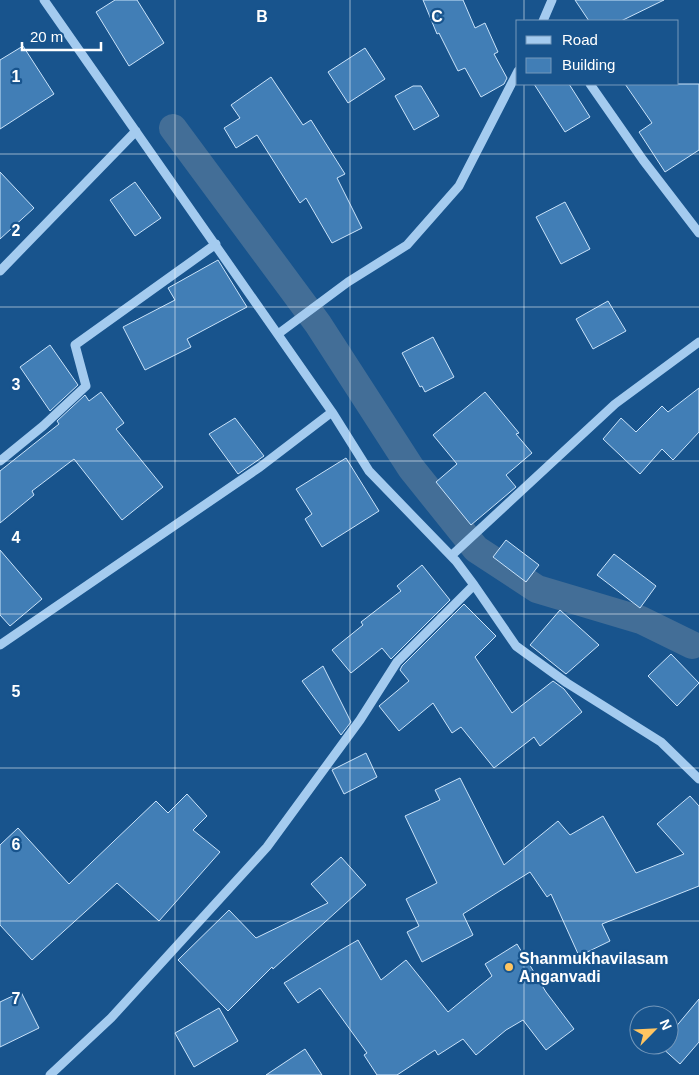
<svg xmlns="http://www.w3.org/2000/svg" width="699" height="1075" font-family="Arial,sans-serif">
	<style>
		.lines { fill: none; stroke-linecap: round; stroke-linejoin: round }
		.canal { stroke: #436e97; stroke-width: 28 }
		.building { fill: #417eb6; stroke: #cae3fa }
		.minor { stroke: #a4cbef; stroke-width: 9 }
		.grid { fill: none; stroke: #fff; stroke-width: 1; stroke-opacity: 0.55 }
		.poi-dot { fill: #ffc561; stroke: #18548d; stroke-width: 2 }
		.labels { text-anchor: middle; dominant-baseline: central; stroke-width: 4.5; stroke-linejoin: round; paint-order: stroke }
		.poi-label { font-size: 16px; font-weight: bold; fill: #fff; stroke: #18548d; text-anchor: start }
		.grid-label { font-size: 16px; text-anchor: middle; font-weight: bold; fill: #fff; stroke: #18548d; stroke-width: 4.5; stroke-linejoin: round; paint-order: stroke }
	</style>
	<rect width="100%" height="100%" fill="#18548d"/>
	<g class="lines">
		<path class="canal" d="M173,128L318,324L411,468L476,549L537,589L641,620L692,645"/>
	</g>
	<path class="building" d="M115,0H137L164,43L129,66L96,12Z
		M423,0H463L475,28L485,23L498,52L494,54L507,78L504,84L481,97L465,68L458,71L439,33L437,34Z
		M575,0H664L621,21H589Z
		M23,46L54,94L0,129V60Z
		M365,48L385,79L348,103L328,72Z
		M271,77L303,125L311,120L345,174L337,178L362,228L332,243L306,198L300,203L257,135L236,148L224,128L240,118L231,105Z
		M534,84H569L590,117L565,132Z
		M625,84H699V150L665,172L639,132L652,123Z
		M413,86H421L439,116L414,130L395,96Z
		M0,172L34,208L0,239Z
		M135,182L161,218L135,236L110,200Z
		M565,202L590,249L561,264L536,217Z
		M218,260L247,307L187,339L191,347L145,370L123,327L175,300L168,288Z
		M608,301L626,331L593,349L576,319Z
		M433,337L454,377L425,392L422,386L420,387L402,353Z
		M50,345L78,385L50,411L20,367Z
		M699,388V432L673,460L662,449L640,474L603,439L621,418L636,432L662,406L668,412Z
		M101,392L124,423L116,429L163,487L122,520L74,459L32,491L34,495L0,523V471L59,424L57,421L85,395L89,401Z
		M485,392L519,433L516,434L532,453L506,475L516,487L471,525L436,482L457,464L433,435Z
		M235,418L264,456L238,474L209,434Z
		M346,458L379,511L322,547L305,519L312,514L296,489Z
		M506,540L539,565L526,582L493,557Z
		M0,550L42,599L10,626L0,615Z
		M614,554L656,586L640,608L597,575Z
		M422,565L450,600L391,659L382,648L351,673L332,650L363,625L361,622L401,591L397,586Z
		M464,604L496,636L475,657L512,713L553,681L564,689L582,712L540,746L534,737L494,768L461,727L452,733L433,703L399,731L379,706L409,681L400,670L402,666Z
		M560,610L599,645L566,674L530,645Z
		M671,654L699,683L677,706L648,676Z
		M323,666L351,722L341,735L302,681Z
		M366,753L377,777L344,794L332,770Z
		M460,778L504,865L558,821L570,835L603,816L636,873L684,854L657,824L690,796L699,806V886L602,924L610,941L579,956L551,894L547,897L530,872L463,914L473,935L422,962L407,932L419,926L406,899L437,883L405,816L440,800L435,790Z
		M187,794L207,816L193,830L220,852L159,921L117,883L32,960L0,925V845L18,828L69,884L156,801L168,813Z
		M341,857L366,885L273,969L272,967L228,1011L178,960L229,910L256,938L328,903L311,884Z
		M358,940L381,980L406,960L448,1012L492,976L485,964L517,944L546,992L574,1029L546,1050L523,1020L506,1030L476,1055L463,1039L438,1055L435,1050L397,1075H377L364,1055L367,1053L320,988L298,1003L284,983Z
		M21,992L39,1028L0,1047V1002Z
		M699,999V1042L680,1064L660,1046L669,1045V1035Z
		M219,1008L238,1041L194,1067L175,1033Z
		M305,1049L322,1075H266Z"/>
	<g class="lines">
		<path class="minor" d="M44,0L332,412L369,471L456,561L474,585L397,662L360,720L267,847L111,1018L50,1075
			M543,21L552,0
			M590,84L643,160L699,233
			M0,271L136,131
			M278,334L348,282L407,245L459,186L518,71
			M0,461L43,426L86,386L75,345L216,244
			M451,556L615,404L699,342
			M474,585L516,646L567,683L661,742L699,779
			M0,645L260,467L332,412"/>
	</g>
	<path class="grid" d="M175,0V1075M350,0V1075M524,0V21M524,84V1075M0,154H699M0,307H699M0,461H699M0,614H699M0,768H699M0,921H699"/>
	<circle class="poi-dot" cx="509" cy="967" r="5"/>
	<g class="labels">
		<g class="poi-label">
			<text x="519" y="958">Shanmukhavilasam<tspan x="519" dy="18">Anganvadi</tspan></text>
		</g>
	</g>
	<g class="grid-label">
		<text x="262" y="22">B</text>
		<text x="437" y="22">C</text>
		<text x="16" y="82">1</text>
		<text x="16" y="236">2</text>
		<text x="16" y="390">3</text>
		<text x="16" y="543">4</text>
		<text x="16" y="697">5</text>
		<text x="16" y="850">6</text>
		<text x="16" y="1004">7</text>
	</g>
	<rect x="516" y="20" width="162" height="65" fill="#18548d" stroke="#7498bb"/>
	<rect x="526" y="36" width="25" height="8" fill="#a4cbef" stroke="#7498bb"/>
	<text x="562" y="45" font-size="15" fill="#ffffff">Road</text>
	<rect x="526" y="58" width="25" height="15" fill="#417eb6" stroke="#7498bb"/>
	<text x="562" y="70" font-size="15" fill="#ffffff">Building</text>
	<g transform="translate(654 1030) rotate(66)"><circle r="24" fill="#18548d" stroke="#7498bb"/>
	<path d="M0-4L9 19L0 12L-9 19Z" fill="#ffc561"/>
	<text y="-8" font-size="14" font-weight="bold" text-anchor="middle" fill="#ffffff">N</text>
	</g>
	<path d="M22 42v8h79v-8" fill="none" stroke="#ffffff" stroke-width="2.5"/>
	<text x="30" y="42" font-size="15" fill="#ffffff" stroke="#18548d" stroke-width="4" paint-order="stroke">20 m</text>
</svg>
